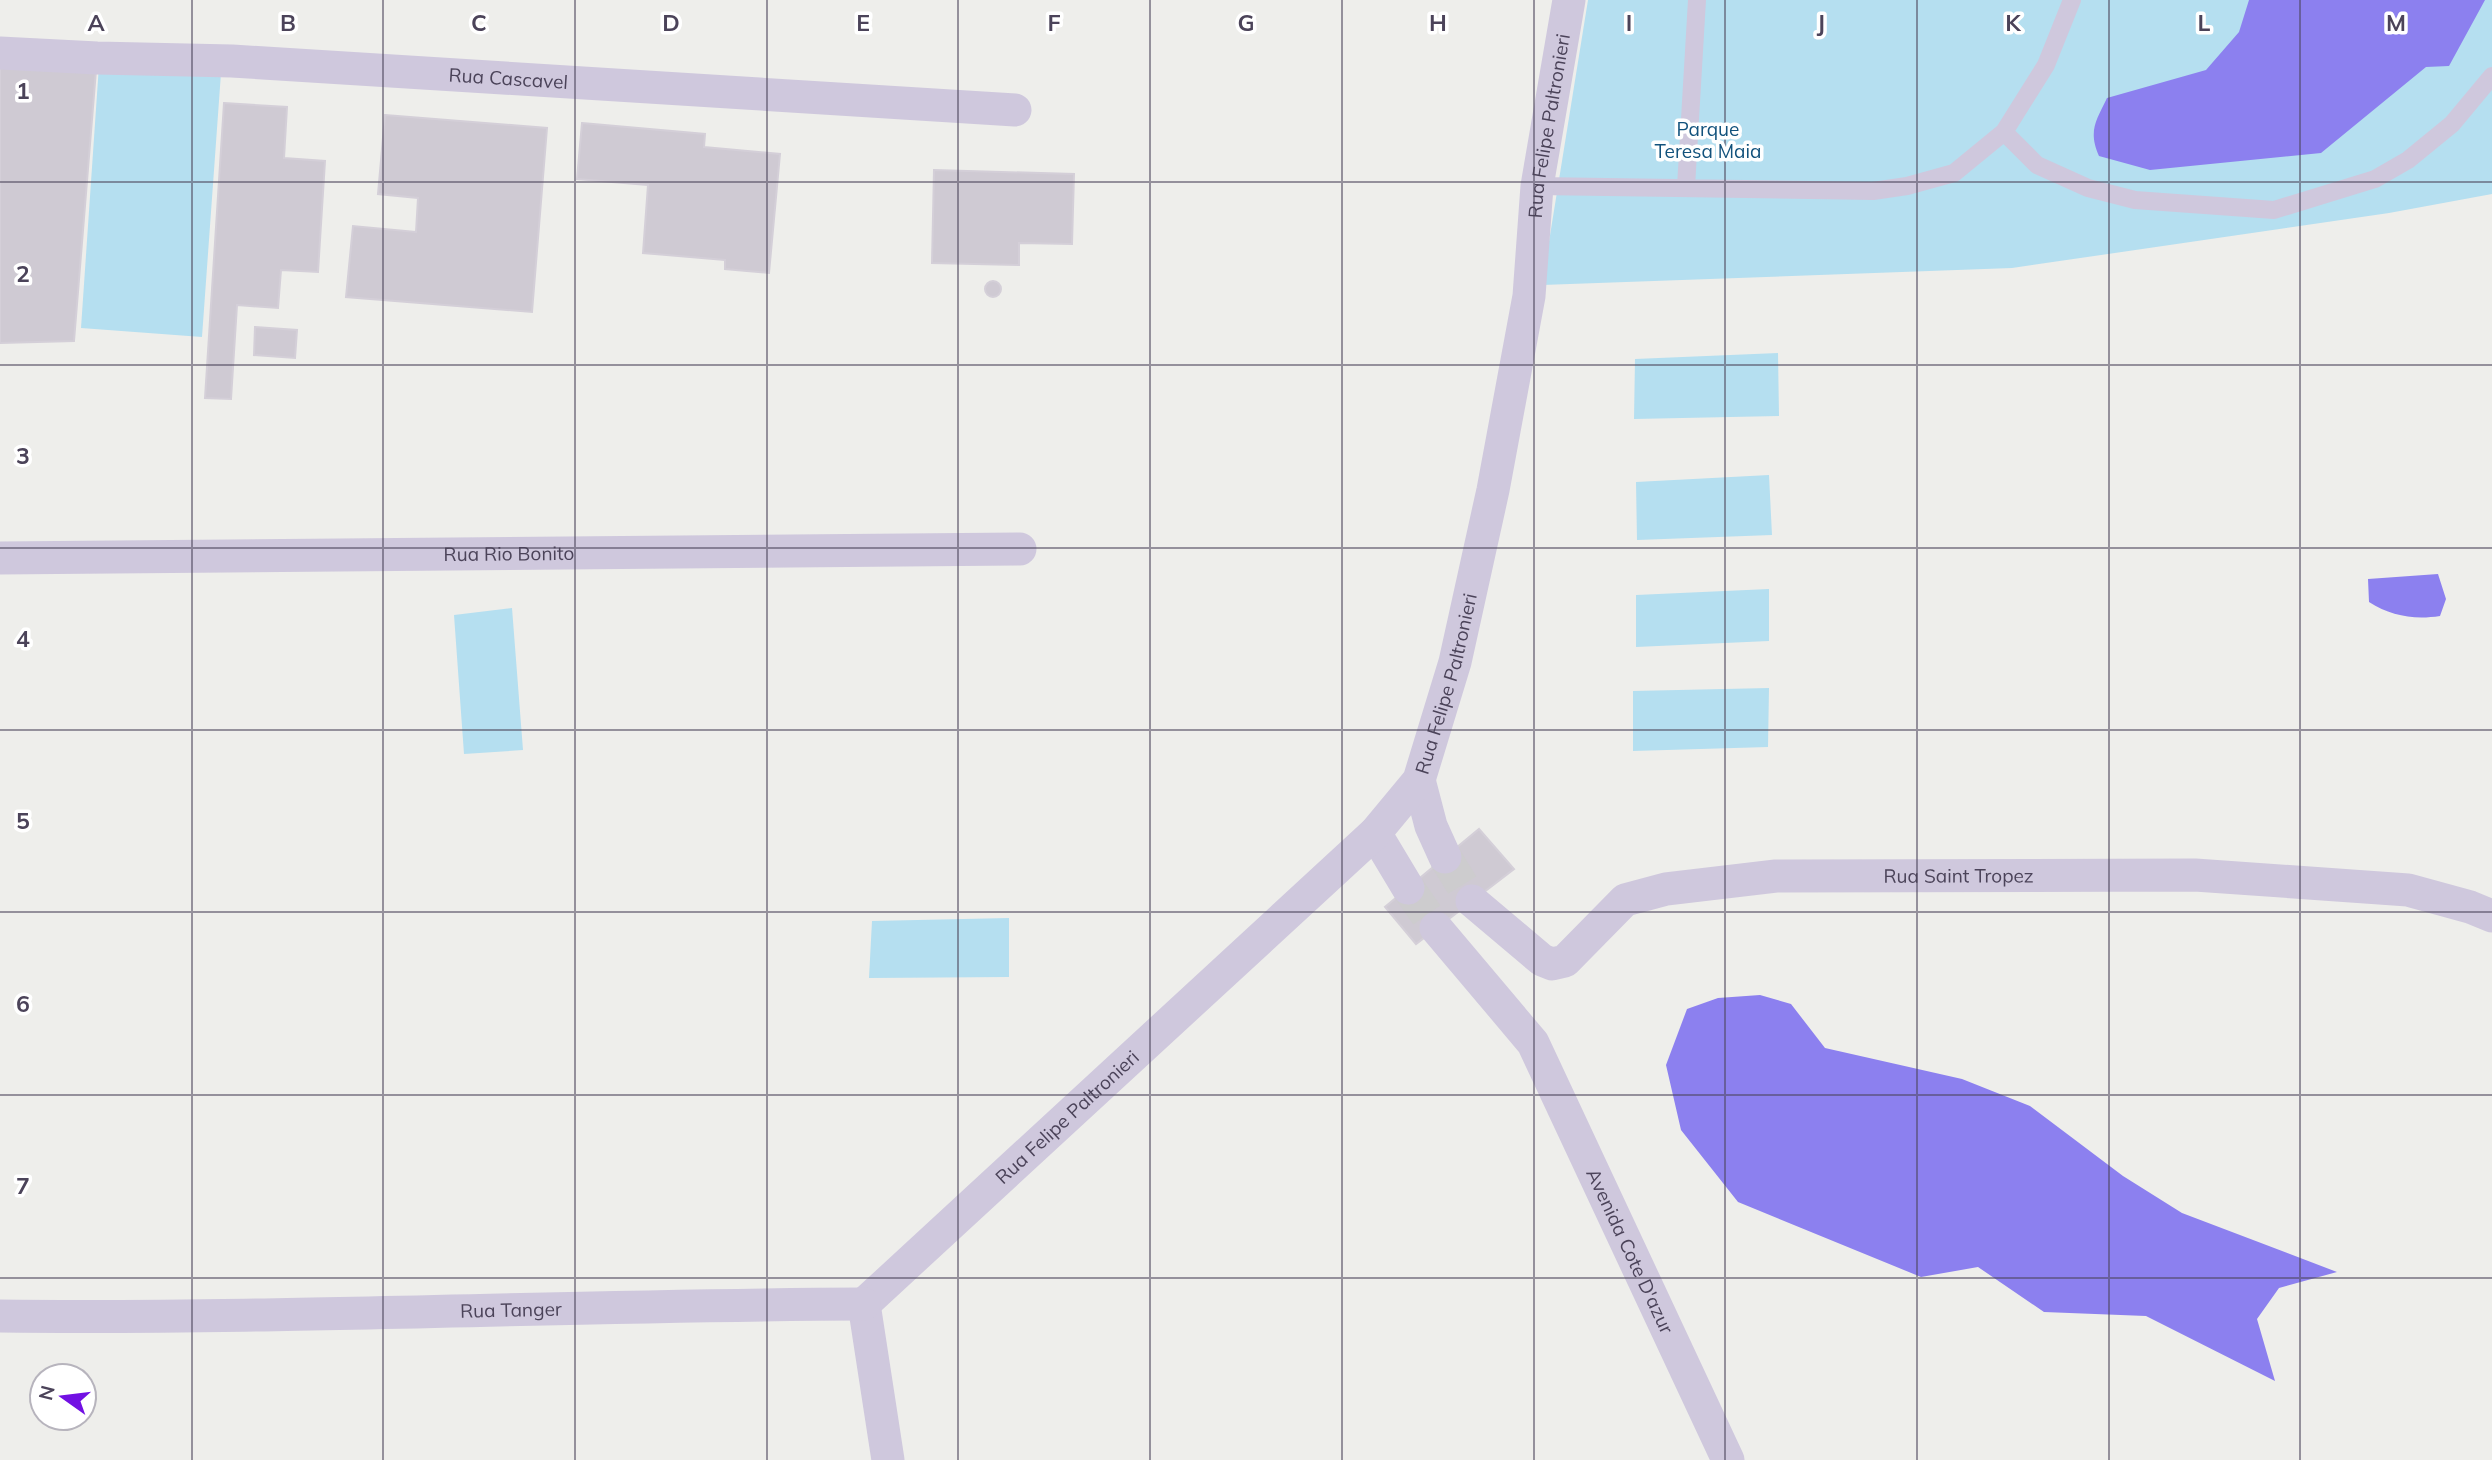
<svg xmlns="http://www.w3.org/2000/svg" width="2492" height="1460" font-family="Mulish,sans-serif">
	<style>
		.green { fill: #b5dff0 }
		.water { fill: #8c80ef }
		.building { fill: #cfcad3; stroke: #d4cfd8; stroke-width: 2 }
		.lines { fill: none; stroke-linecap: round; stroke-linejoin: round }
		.street-tunnel { stroke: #cdccce; stroke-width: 33; stroke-dasharray: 33 17; stroke-linecap: butt }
		.lane { stroke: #cfc8dd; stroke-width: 18 }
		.street { stroke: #cfc8dd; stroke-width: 33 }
		.grid { fill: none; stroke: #4b4359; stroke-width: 2; stroke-opacity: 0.55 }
		.labels { text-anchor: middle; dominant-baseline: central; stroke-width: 7; stroke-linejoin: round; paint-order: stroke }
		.street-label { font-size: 19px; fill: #4b4359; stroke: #fff }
		.park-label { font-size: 19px; fill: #12527c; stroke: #fff }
		.grid-label { font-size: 23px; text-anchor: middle; font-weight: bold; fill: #4b4359; stroke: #fff; stroke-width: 7; stroke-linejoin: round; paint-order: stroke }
	</style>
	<rect width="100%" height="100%" fill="#eeeeeb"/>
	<path class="green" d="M1588,0H2492V194L2389,213L2012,268L1542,285Z
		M99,65L221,73L202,337L81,328Z
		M1778,353L1779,416L1634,419L1635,359Z
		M1769,475L1772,535L1637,540L1636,482Z
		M1769,589V641L1636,647V595Z
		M512,608L523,750L464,754L454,615Z
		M1769,688L1768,747L1633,751V691Z
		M1009,918V977L869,978L872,921Z"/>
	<path class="water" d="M2249,0H2485L2449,66L2426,67L2321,153L2150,170L2099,156C2088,131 2096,121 2107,98L2206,70L2239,32Z
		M2438,574L2446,599L2440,616C2414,620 2391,616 2369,602L2368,579Z
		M1760,995L1791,1004L1825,1048L1962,1079L2030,1106L2123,1176L2182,1213L2337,1272L2279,1288L2257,1319L2275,1381L2146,1316L2044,1312L1978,1267L1921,1277L1738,1202L1681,1130L1666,1065L1687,1009L1718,998Z"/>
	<path class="building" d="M0,53L97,58L74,341L0,343Z
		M224,103L287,107L284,158L325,161L318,272L281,270L278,308L237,305L231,399L205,398Z
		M385,115L547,128L532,312L346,297L353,226L416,232L418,198L378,194Z
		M582,123L705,134L704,147L780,154L769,273L725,269V260L643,253L648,185L577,179Z
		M934,170L1074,174L1072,244L1019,243V265L932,263Z
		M985 289a8 8 0 1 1 16 0a8 8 0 1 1-16 0Z
		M255,327L297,330L295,358L254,355Z
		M1479,829L1514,869L1416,944L1385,907Z"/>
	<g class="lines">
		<path class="street-tunnel" d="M1445,857L1472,901
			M1408,888L1436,928"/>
		<path class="lane" d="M2004,132L2037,165L2088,188L2135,200L2274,210L2375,179L2408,160L2452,124L2492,76
			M1537,186L1873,191L1907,186L1954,173L2004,132L2046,65L2072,0
			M1686,187L1697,0"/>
		<g class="street">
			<path id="s1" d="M0,53L97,58L232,61L1015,110"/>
			<path id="s2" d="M0,558L1020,549"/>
			<path d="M1419,780L1431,826L1445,857"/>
			<path d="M1375,833L1408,888"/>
			<path id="s3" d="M1472,901L1542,960L1552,964L1565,961L1625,900L1666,889L1776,876L2195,875L2408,890L2470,907L2492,916"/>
			<path id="s4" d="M1436,928L1533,1043L1728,1460"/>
			<path id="s5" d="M864,1304L1375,833L1419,780L1455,662L1493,490L1529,296L1537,186L1569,0"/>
			<path d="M864,1304L888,1460"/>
			<path id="s6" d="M0,1316C288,1319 576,1305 864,1304"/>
		</g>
	</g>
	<path class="grid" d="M192,0V1460M383,0V1460M575,0V1460M767,0V1460M958,0V1460M1150,0V1460M1342,0V1460M1534,0V1460M1725,0V1460M1917,0V1460M2109,0V1460M2300,0V1460M0,182H2492M0,365H2492M0,548H2492M0,730H2492M0,912H2492M0,1095H2492M0,1278H2492"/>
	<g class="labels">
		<g class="street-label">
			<text stroke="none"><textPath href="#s1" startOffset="509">Rua Cascavel</textPath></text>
			<text stroke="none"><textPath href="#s5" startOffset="1432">Rua Felipe Paltronieri</textPath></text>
			<text stroke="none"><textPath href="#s2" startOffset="509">Rua Rio Bonito</textPath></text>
			<text stroke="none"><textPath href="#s5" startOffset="864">Rua Felipe Paltronieri</textPath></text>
			<text stroke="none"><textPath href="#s3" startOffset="537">Rua Saint Tropez</textPath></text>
			<text stroke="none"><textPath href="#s5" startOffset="276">Rua Felipe Paltronieri</textPath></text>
			<text stroke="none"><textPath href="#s4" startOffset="380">Avenida Cote D'azur</textPath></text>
			<text stroke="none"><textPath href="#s6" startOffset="511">Rua Tanger</textPath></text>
		</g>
		<g class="park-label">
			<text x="1708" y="129">Parque<tspan x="1708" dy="22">Teresa Maia</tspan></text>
		</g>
	</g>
	<g class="grid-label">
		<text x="96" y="31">A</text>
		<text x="288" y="31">B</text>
		<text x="479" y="31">C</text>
		<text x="671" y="31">D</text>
		<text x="863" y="31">E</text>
		<text x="1054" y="31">F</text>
		<text x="1246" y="31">G</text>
		<text x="1438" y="31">H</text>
		<text x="1629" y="31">I</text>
		<text x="1821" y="31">J</text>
		<text x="2013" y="31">K</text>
		<text x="2204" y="31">L</text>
		<text x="2396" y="31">M</text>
		<text x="23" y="99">1</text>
		<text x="23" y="282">2</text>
		<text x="23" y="464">3</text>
		<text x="23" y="647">4</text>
		<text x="23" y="829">5</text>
		<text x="23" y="1012">6</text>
		<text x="23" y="1194">7</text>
	</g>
	<g transform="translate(63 1397) rotate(284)"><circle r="33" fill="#ffffff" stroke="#b7b4bd" stroke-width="2"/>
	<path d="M0-5L12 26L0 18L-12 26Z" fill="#7210e3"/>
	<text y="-10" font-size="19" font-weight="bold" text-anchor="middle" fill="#4b4359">N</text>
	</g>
</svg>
